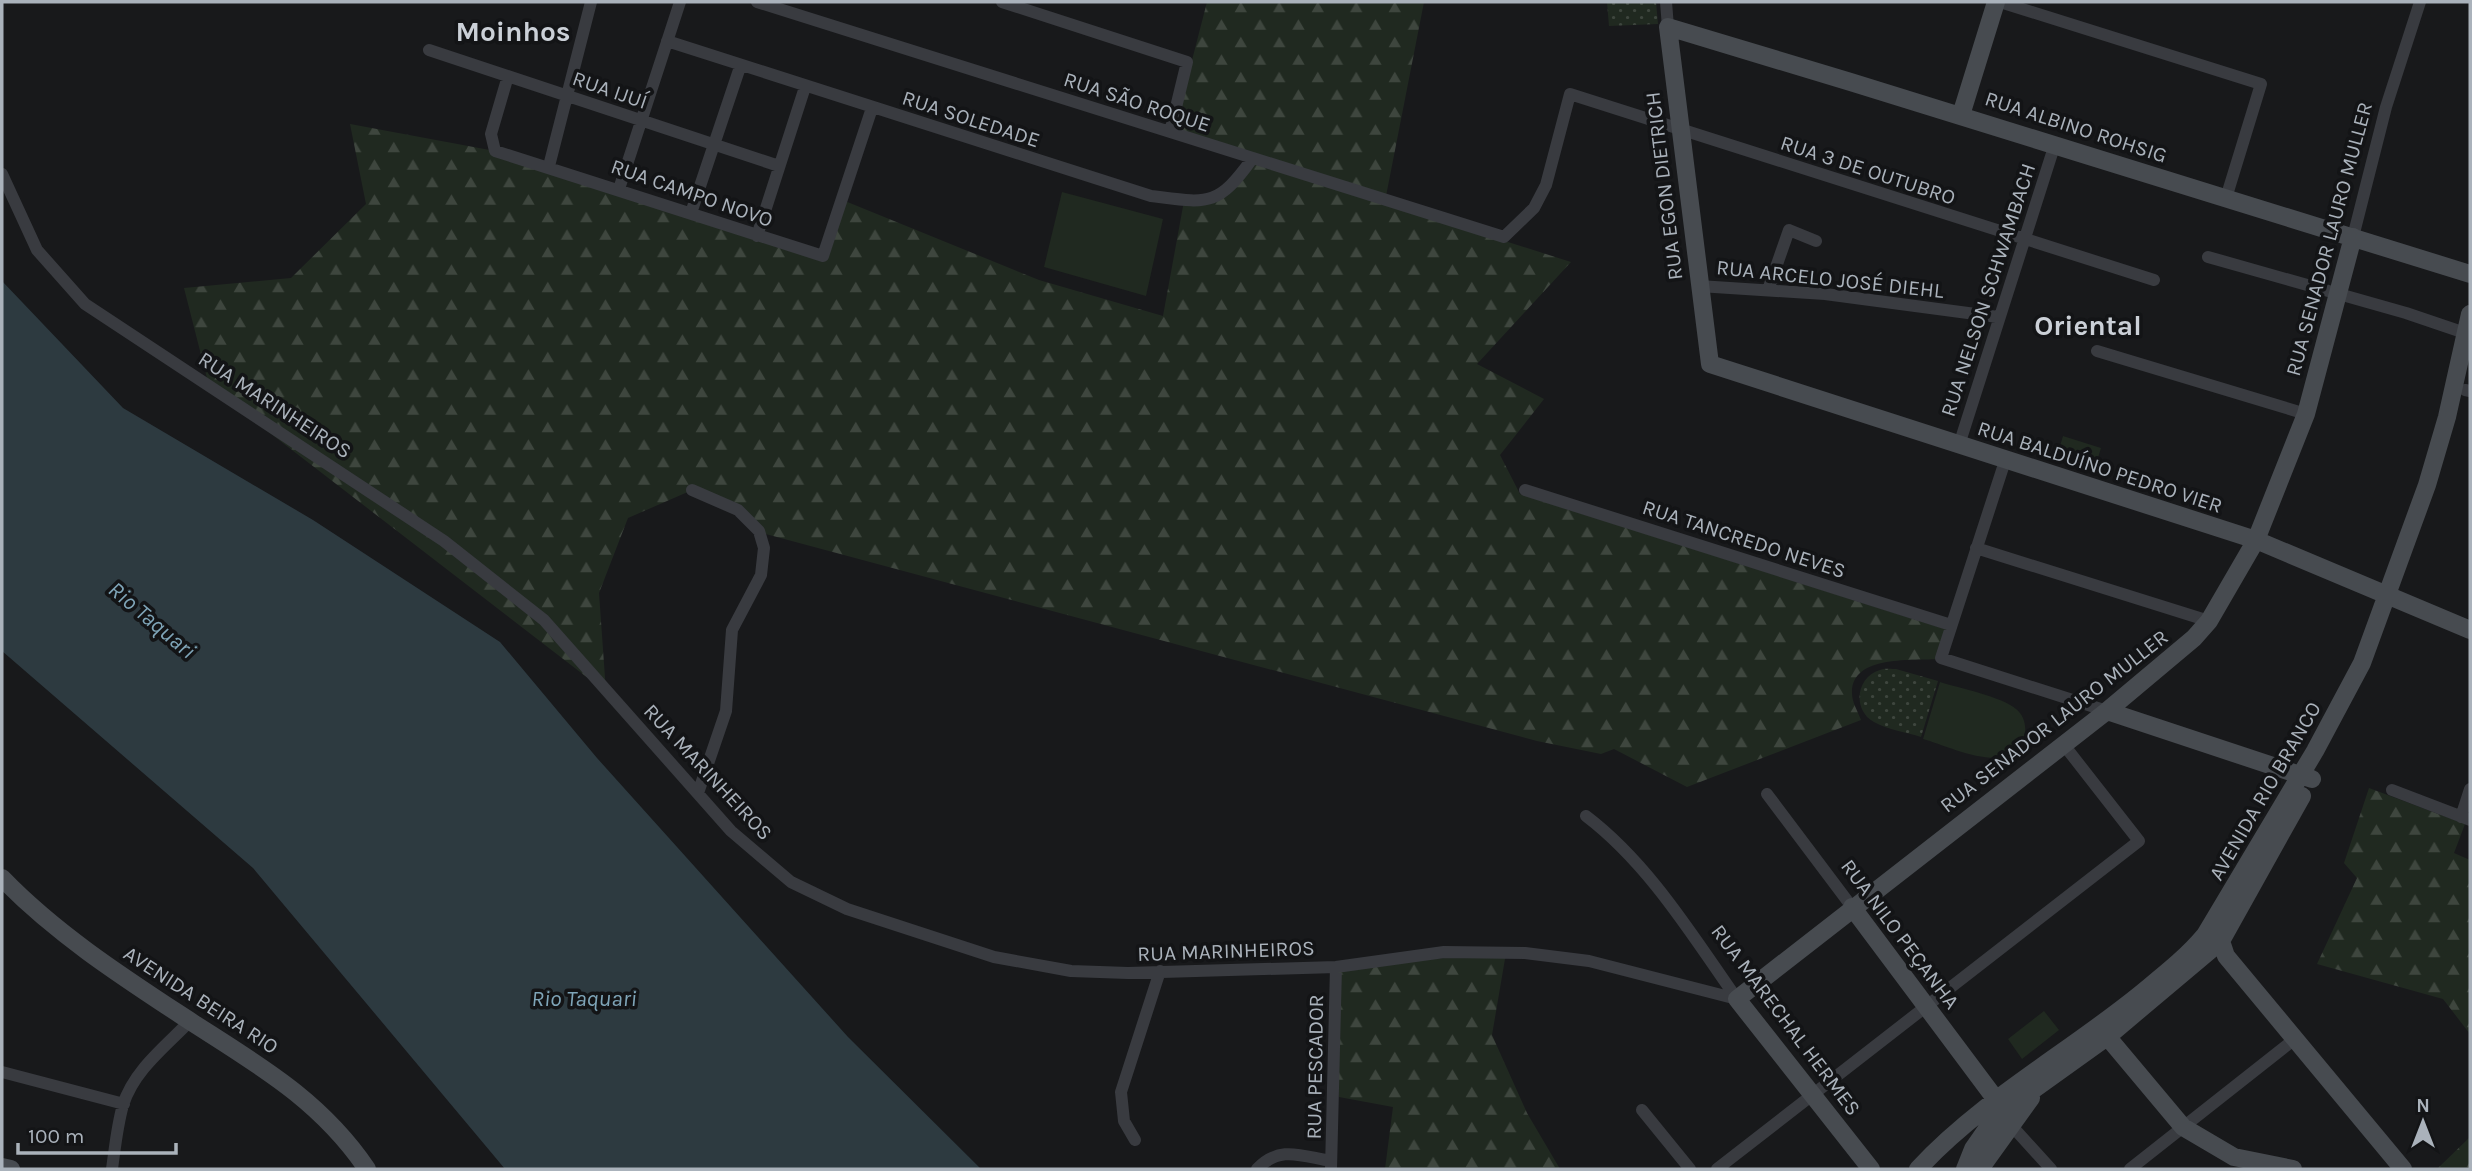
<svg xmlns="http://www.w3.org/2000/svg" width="2472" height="1171" font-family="Karla,sans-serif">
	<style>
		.grass { fill: #202920 }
		.forest { fill: url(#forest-firs) }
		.park { fill: url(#park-dots) }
		.water { fill: #2d3a40 }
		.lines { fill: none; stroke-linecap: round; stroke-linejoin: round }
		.street { stroke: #393b40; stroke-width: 12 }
		.secondary { stroke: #474b50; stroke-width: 18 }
		.labels { text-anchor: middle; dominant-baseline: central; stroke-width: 7; stroke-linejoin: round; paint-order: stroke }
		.street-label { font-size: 21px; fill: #aab2bb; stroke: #131416 }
		.water-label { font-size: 23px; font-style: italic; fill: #7fa5b8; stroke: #131416 }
		.district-label { font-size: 28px; font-weight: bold; fill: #cbd0d7; stroke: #131416 }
	</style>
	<defs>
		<pattern id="forest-firs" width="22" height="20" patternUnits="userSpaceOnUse" patternTransform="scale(1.75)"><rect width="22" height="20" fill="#202920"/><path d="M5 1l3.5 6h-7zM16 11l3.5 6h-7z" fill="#3e463e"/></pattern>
		<pattern id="park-dots" width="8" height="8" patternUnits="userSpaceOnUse" patternTransform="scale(1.75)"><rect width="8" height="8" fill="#202920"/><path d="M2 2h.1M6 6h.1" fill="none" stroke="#3e463e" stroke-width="1.8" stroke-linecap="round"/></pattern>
	</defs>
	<rect width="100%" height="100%" fill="#18191b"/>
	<path class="grass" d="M1062,192L1163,219L1146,296L1044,267Z
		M2063,436L2101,448L2094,471L2056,459Z
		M1940,682C1959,688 2003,697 2016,709C2025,716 2027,728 2024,739C2012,778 1949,746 1923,739Z
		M2044,1011L2059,1030L2022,1059L2008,1039Z"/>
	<path class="forest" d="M1207,2H1424L1386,196L1174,130Z
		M350,124L495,151L821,257L840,199L1039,280L1163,316L1184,201L1230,188L1250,160L1571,262L1477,364L1544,399L1500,455L1520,494L1948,630L1940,659C1914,661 1850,654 1852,694C1852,702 1858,712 1861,720L1687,787L1614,749L1601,754L1537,741L758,532L736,511L690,491L628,518L599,593L606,692L209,386L184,288L291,278L366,204Z
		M2369,788L2465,824L2454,853L2470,860V1034L2443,999L2317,964L2357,878L2344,863Z
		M1506,953L1492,1035L1527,1113L1560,1169H1385L1393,1107L1339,1097L1336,967Z
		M2470,1137V1169H2437Z"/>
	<path class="park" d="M1607,2H1656L1658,24L1609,26Z
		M1896,669L1938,681L1921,737C1907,732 1888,730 1874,722C1852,710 1856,677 1880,670C1884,668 1892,669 1896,669Z"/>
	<path class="water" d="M2,281L123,408L313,520L500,642L597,758L848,1037L981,1169H505L253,868L2,651Z"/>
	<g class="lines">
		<path class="street" d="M757,2L1504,237L1534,208L1546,185L1570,94L2154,280
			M1002,2L1187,62L1170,132
			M1666,2L1668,27
			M2000,2L2261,84L2226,198
			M667,41L1151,196C1207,203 1217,208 1252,159
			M429,50L779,166
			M508,76L491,134L495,151L823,256L872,108
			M549,166L591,2
			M2,174L37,250L85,304L444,541L544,620L731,831L791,882L847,909L994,957L1071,971L1128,973L1336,967L1444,952L1525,953L1589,961L1737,999
			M619,189L680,2
			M691,213L740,67
			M757,236L805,87
			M2353,237L2386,107L2420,2
			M2208,257L2406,313L2465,333
			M1699,286L1825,294L1998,317
			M1768,290L1789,230L1816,241
			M2097,351L2306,414
			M2465,390L2470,391
			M1959,445L2054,147
			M2005,461L1941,658L2107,711
			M692,490L738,510L759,531L764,548L761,575L732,630L726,711L698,793
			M1525,490L1951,625
			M1976,548L2209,621
			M2392,790L2470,820
			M1767,794L1852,907
			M1586,816C1649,864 1692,935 1737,999
			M2461,817L2470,789
			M2,1072L124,1104
			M1642,1110L1690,1169
			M2011,1125L2051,1169
			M1135,1140L1124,1121L1121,1092L1160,971
			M112,1169C115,1148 117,1126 123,1105C134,1070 166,1046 190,1021
			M1257,1169C1280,1145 1301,1156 1331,1161
			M1331,1169L1336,967
			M1717,1169L2139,841L2064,745
			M2130,1169L2296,1038"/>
		<path class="secondary" d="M1961,115L1996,2
			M2470,274C2203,190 1936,107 1668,27L1710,364L2256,540L2470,630
			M2107,711L2312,779
			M2,878C57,935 126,979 193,1023C260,1066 321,1101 367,1169
			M1852,907L1997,1101
			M2213,938L2221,941L2226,956L2403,1169
			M2100,1028L2183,1127L2234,1157L2293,1169
			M1988,1122L2107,1037L2221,941L2302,796
			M2,1167L11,1169
			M1871,1169L1737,999L2107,711L2194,638L2209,621L2256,540L2306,414L2353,237
			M1918,1169C1981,1101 2066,1054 2138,996C2161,977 2186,958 2205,935L2315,751L2362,663L2427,485L2447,417L2470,314
			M1965,1169L1973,1149L1996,1116
			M1980,1169L2031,1098"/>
	</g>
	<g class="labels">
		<g class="street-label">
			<text transform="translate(610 90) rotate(19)">RUA IJUÍ</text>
			<text transform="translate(1137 102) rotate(18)">RUA SÃO ROQUE</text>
			<text transform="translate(971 119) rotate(18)">RUA SOLEDADE</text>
			<text transform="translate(2076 127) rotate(18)">RUA ALBINO ROHSIG</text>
			<text transform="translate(1868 170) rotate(18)">RUA 3 DE OUTUBRO</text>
			<text transform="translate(1664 186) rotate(-97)">RUA EGON DIETRICH</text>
			<text transform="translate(692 193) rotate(19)">RUA CAMPO NOVO</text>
			<text transform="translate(2329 239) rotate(-75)">RUA SENADOR LAURO MULLER</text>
			<text transform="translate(1830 279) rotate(6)">RUA ARCELO JOSÉ DIEHL</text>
			<text transform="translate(1988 290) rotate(-72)">RUA NELSON SCHWAMBACH</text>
			<text transform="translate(275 405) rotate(33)">RUA MARINHEIROS</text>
			<text transform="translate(2100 467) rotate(18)">RUA BALDUÍNO PEDRO VIER</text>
			<text transform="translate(1744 539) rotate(18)">RUA TANCREDO NEVES</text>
			<text transform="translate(2054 721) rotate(-38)">RUA SENADOR LAURO MULLER</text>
			<text transform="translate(708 772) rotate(47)">RUA MARINHEIROS</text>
			<text transform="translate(2265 791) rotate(-60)">AVENIDA RIO BRANCO</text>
			<text transform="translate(1900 934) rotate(53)">RUA NILO PEÇANHA</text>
			<text transform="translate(1226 951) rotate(-2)">RUA MARINHEIROS</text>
			<text transform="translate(201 1000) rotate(33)">AVENIDA BEIRA RIO</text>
			<text transform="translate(1786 1020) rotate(53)">RUA MARECHAL HERMES</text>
			<text transform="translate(1315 1067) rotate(-89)">RUA PESCADOR</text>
		</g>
		<g class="water-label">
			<text transform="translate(152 620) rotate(40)">Rio Taquari</text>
			<text x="584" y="998">Rio Taquari</text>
		</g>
		<g class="district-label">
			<text x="513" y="31">Moinhos</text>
			<text x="2088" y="325">Oriental</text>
		</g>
	</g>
	<rect width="2472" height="1171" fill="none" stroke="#aab2bb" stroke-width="7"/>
	<g transform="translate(2423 1122)" stroke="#131416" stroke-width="5" paint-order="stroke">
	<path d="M0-5L12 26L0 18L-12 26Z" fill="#aab2bb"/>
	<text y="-10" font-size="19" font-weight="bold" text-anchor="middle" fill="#aab2bb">N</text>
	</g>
	<path d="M18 1143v10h158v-10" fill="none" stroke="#aab2bb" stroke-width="3.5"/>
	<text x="28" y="1143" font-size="21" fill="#aab2bb" stroke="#131416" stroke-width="5" paint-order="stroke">100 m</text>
</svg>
